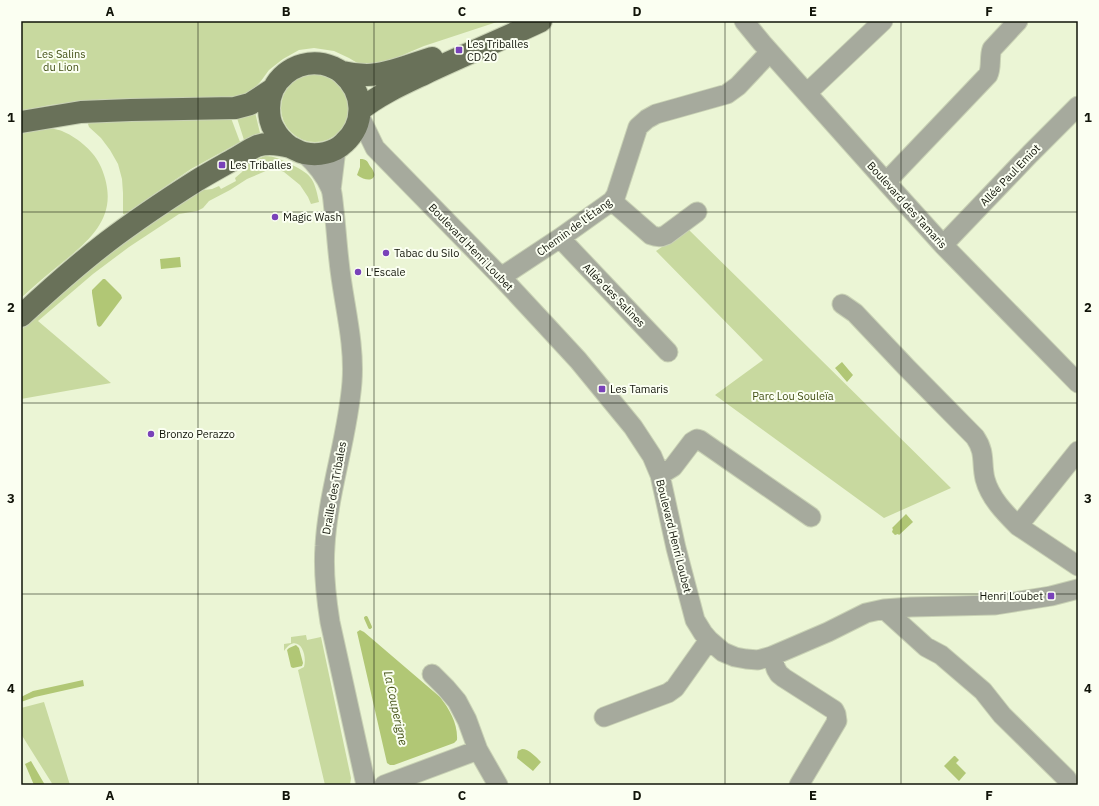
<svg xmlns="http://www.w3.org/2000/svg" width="1099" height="806" font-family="'IBM Plex Sans',sans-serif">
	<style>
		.green { fill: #c8d99f }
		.water { fill: #b1c775 }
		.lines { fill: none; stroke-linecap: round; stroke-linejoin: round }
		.stream { stroke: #b1c775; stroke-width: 4 }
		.minor-casing { stroke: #c8d1b4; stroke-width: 21 }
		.major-casing { stroke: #c8d1b4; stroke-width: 24 }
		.minor { stroke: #a6aa9d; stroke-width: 19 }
		.major { stroke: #697159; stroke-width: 22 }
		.grid { fill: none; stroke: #111409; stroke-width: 1; stroke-opacity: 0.55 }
		.poi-dot { fill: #7942b9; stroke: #fbfff2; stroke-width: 1.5 }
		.labels { text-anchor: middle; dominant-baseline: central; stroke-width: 4; stroke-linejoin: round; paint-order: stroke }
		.poi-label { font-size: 11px; fill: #111409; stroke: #fbfff2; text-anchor: start }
		.park-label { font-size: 11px; fill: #425015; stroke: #fbfff2 }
		.street-label { font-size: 11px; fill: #111409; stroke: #fbfff2 }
		.water-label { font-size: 12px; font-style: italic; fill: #465419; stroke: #fbfff2 }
		.neatline { fill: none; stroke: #111409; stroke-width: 1.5 }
		.grid-label { font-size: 13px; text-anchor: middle; font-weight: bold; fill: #111409 }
	</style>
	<rect width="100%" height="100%" fill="#ebf5d5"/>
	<path class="green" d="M21,21H500L424,46L384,63L359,64L349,58L334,51L314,48L299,50L283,59L269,70L261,81L252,91L238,98L107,99L50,105L21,111Z
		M281 108a34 34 0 1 1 68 0a34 34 0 1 1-68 0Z
		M255,112L260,133L244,140L237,118Z
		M231,118L240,142L191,169L125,214H123V193L122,179L118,164L110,150L101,138L89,127L88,124L89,122Z
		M46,127C52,129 59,129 64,132C78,138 95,152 101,167C120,212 96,235 63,262C49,273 35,285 21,298V131Z
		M265,156C274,156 280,159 288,163C311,174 314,177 319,202L311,204L308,197L300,185L284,172L277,169L268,170L247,179L230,190L209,201L203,208L197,211L179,214L129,247L93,274L38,321L111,383L21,399V330L76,277L157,219L196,191L212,189L219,186L221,189L236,181L235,178L242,172L248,163Z
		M688,229L951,488L884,518L715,395L763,360L656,251Z
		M306,635L307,640L321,637L351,778L350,785H325L298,670L304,667C308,652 297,632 284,651V644L291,643V637Z
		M44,702L70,785H53L21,734V708Z"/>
	<path class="water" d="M360,159C367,159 367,161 370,166C381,179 369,184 357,175L360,167Z
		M180,257L181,267L161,269L160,259Z
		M103,279H105L121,295L122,298L101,326L99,327L97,325L92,293V290Z
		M842,362L853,375L847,382L835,368Z
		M906,514L913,522L899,535L898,534L895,535L892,532L893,529L892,528Z
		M360,630L364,632L440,697C450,710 458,724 457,740L454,743L394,765H390L387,763L357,632Z
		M296,645L299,648L303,663L302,666L293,668L291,667L287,650L289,648Z
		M83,680L84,686L35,697L21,702V697L33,691Z
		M522,749C529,749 536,757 541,762L533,771L517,758L518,751Z
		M955,756L959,760L956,763L966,773L959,781L944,766L954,756Z
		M31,761L45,785H34L25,764Z"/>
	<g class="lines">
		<path class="stream" d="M366,618L370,627"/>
		<g class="minor-casing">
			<path id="minor" d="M744,21L762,43L886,182L943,245L1078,383
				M807,93L883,21
				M359,115L375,148L501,277L541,320L578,360L633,427L652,456L660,475L676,548L695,620L703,633L709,640L723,652L735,657L746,659L758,660L772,656L828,632L866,613L884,609L911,607L995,605L1051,596L1078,589
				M304,153C315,163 325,175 331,189C333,196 333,203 334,210C336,227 337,244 339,261C343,302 355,341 352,382C348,437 328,491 325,546C323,572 326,597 330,622L366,785
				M886,182L988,75C992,67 989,57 992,49L1018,21
				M331,190L336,149
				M612,201L651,235C656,237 660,238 666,235L697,212
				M560,238L668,352
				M943,245L1030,154L1078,106
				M501,277L560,238L612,201L616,195L638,127L647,119L656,114L727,94L738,86L770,52
				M842,304L855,313L907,368L975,437C986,453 981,462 985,479C990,498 1005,513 1018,526
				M1078,451L1018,526L1078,566
				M660,475L673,467L692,442L697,439L700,440L811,517
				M884,609L926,647L941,655L983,691L1002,715L1067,779
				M772,656L776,669L779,674L784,678L834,710L836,714L837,721L799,785
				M432,674L446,688L457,701L467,720L478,750L498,785
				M604,717L668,693L675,688L709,640
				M384,785L478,750"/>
		</g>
		<g class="major-casing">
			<path id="major" d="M342,72C350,74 359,75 367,75C387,75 412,64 432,58
				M360,110C380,94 403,84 426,73C464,55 503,39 541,21
				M21,122L81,112L131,110L235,108L250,104L273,89
				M21,316C49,290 77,265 107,242C136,220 166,200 196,181C209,173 222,166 236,158C243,154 250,149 257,146C268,142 279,144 290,147C295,149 299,152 304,153C318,156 334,153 344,143C366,123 364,92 342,73C337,68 330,66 323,64C295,59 269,80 269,108C269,115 270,123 274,129C278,137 283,142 290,147"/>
		</g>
		<use href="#minor" class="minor"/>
		<use href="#major" class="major"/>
	</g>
	<path class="grid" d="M198,21V785M374,21V785M550,21V785M725,21V785M901,21V785M21,212H1078M21,403H1078M21,594H1078"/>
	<g class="poi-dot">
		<rect x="455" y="46" width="8" height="8" rx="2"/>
		<rect x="218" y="161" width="8" height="8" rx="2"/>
		<circle cx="275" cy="217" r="4"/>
		<circle cx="386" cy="253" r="4"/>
		<circle cx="358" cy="272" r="4"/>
		<rect x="598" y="385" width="8" height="8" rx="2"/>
		<circle cx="151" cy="434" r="4"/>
		<rect x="1047" y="592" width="8" height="8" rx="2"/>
	</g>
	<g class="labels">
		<g class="poi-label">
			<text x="467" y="44">Les Triballes<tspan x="467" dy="13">CD 20</tspan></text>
			<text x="230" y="165">Les Triballes</text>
			<text x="283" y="217">Magic Wash</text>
			<text x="394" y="253">Tabac du Silo</text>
			<text x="366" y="272">L'Escale</text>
			<text x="610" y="389">Les Tamaris</text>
			<text x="159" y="434">Bronzo Perazzo</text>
			<text x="1043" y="596" text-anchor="end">Henri Loubet</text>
		</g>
		<g class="park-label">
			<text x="61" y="54">Les Salins<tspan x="61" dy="13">du Lion</tspan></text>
			<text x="793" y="396">Parc Lou Souleïa</text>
		</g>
		<g class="street-label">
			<text transform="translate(1010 175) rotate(-46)">Allée Paul Emiot</text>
			<text transform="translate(907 205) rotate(48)">Boulevard des Tamaris</text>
			<text transform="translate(574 227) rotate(-36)">Chemin de l'Étang</text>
			<text transform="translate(471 247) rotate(46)">Boulevard Henri Loubet</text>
			<text transform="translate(614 295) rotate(46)">Allée des Salines</text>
			<text transform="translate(334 488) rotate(-80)">Draille des Tribales</text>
			<text transform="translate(674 536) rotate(76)">Boulevard Henri Loubet</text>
		</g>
		<g class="water-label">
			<text transform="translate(396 708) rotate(78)">La Couperigne</text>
		</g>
	</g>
	<rect width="1099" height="806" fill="none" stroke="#fbfff2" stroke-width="44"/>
	<rect x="22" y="22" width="1055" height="762" class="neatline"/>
	<g class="grid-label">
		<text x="110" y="16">A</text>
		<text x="286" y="16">B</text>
		<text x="462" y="16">C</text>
		<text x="637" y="16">D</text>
		<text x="813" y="16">E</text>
		<text x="989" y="16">F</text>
		<text x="11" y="122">1</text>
		<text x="1088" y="122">1</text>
		<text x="11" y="312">2</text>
		<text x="1088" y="312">2</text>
		<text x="11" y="503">3</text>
		<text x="1088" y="503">3</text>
		<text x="11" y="693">4</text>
		<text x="1088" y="693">4</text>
		<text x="110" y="800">A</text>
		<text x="286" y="800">B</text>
		<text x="462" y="800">C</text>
		<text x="637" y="800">D</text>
		<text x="813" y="800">E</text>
		<text x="989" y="800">F</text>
	</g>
</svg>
